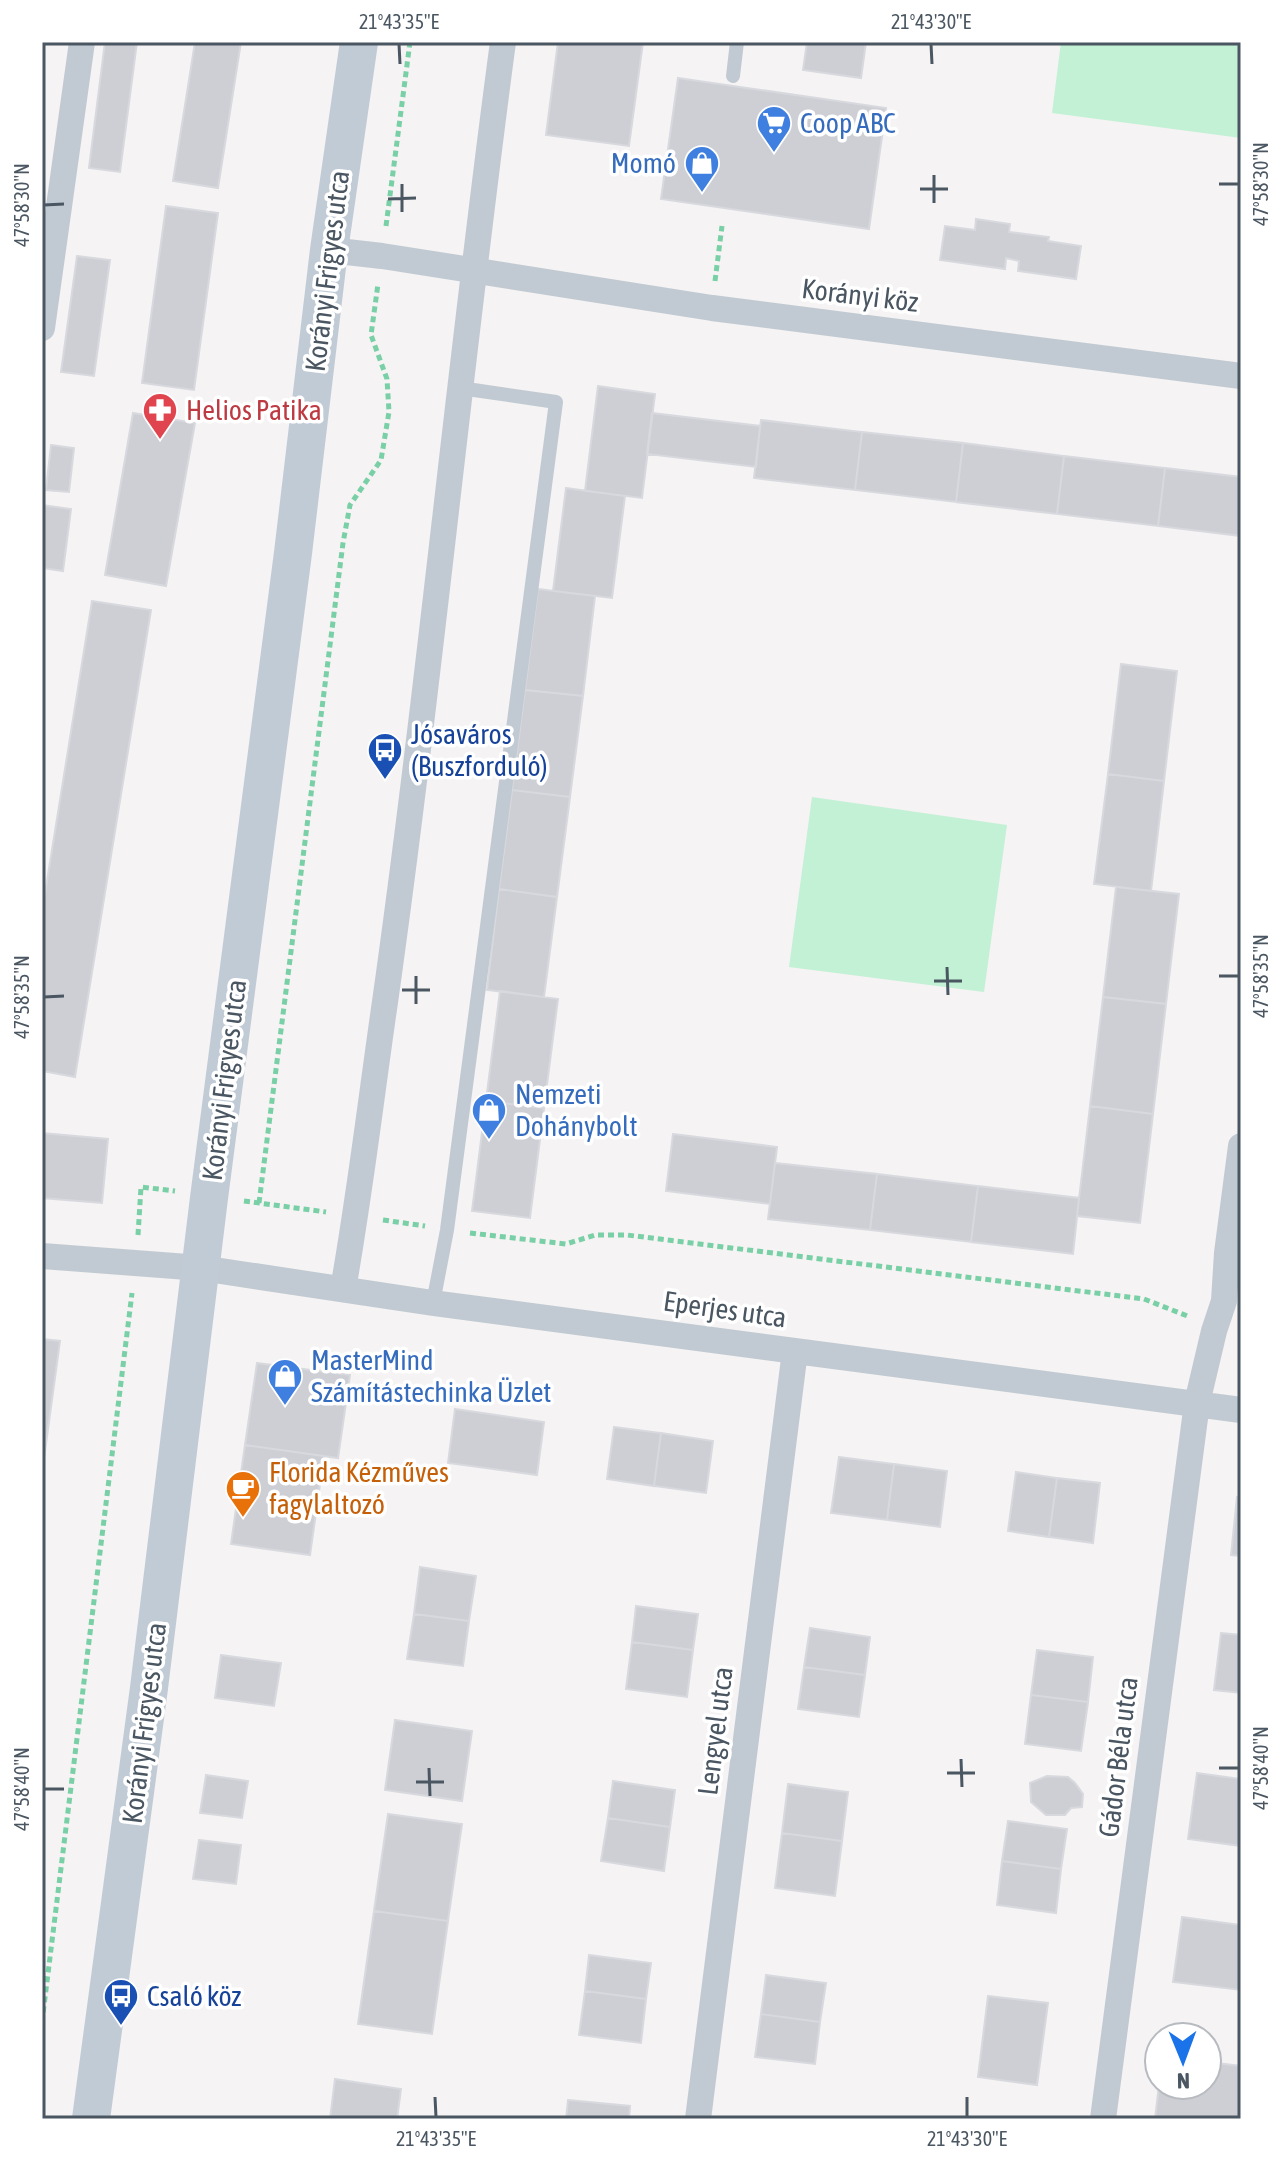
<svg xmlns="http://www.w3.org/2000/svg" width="1283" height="2161" font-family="'Asap Condensed',sans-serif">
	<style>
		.green { fill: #c3f1d5 }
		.building { fill: #cdcfd5; stroke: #d7d9de; stroke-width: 2 }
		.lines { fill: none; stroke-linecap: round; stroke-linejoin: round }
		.path { stroke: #7ad0a6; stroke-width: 5; stroke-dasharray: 6 4; stroke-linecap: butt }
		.lane { stroke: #c1cad2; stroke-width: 14 }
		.street { stroke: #c1cad2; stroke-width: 26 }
		.secondary { stroke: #c1cbd6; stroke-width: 38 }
		.ticks { fill: none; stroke: #4a5661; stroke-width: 3 }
		.labels { text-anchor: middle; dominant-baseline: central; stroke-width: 7; stroke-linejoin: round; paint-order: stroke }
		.shop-label { font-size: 28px; fill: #366cbe; stroke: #fff; text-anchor: start }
		.street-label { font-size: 28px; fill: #4a5661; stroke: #fff }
		.health-label { font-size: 28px; fill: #be3a42; stroke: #fff; text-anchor: start }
		.transit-label { font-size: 28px; fill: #164399; stroke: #fff; text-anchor: start }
		.food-label { font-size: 28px; fill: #c56008; stroke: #fff; text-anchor: start }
		.neatline { fill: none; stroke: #4a5661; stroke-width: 3 }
		.ticks-label { font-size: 20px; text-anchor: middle; fill: #4a5661 }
	</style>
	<rect width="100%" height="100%" fill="#f5f3f3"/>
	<path class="green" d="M1061,42H1241V138L1052,113Z
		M812,797L1007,825L984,992L789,967Z"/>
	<path class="building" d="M105,42H137L120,172L89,168Z
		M195,42H241L218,188L173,181Z
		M558,42H643L629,146L546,135Z
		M807,42H866L861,78L803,70Z
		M678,78L886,108L869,229L661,199Z
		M166,206L218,213L194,390L142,383Z
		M976,219L1010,224L1009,232L1049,237L1048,241L1081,246L1076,279L1018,271L1019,261L1006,258L1005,269L940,260L945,226L975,230Z
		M77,256L110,260L94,376L61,372Z
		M598,386L655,394L642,498L585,491Z
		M133,413L195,423L166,586L105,575Z
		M652,413L760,426L756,467L647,454Z
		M761,420L862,432L855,490L754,478Z
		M862,432L963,443L956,502L855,490Z
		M963,443L1064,456L1057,514L956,502Z
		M51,445L74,448L69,492L46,490Z
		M1064,456L1165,468L1158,526L1057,514Z
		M1165,468L1241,477V536L1158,526Z
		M566,488L625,496L612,598L553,591Z
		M42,505L71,509L63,571L42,568Z
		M538,589L595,596L583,696L525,690Z
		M92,601L151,610L75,1077L42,1071V912Z
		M1121,664L1177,671L1164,781L1108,774Z
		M525,690L583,696L570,797L512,790Z
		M1108,774L1164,781L1151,891L1094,884Z
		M512,790L570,797L557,897L499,889Z
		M1116,887L1179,894L1166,1004L1103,997Z
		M499,889L557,897L544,997L487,990Z
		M500,991L558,999L544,1108L486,1101Z
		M1103,997L1166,1004L1153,1114L1090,1106Z
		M486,1101L544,1108L530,1218L472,1211Z
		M1090,1106L1153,1114L1140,1223L1077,1216Z
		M42,1133L108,1139L102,1203L42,1198Z
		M673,1134L777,1147L770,1204L666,1191Z
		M775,1163L877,1174L870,1230L768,1219Z
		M877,1174L978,1186L971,1242L870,1230Z
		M978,1186L1079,1198L1073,1254L971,1242Z
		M42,1339L60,1341L42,1473Z
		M257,1363L350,1375L338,1458L245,1445Z
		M455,1409L544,1422L537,1475L448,1463Z
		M614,1427L661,1433L654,1486L607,1479Z
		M661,1433L713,1441L706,1493L654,1486Z
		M245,1445L324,1456L310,1555L231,1544Z
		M839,1457L894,1464L887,1520L831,1513Z
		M894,1464L947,1471L940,1527L887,1520Z
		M1016,1472L1057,1478L1049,1537L1008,1531Z
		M1057,1478L1100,1483L1093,1543L1049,1537Z
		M1237,1497L1241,1498V1556L1231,1555Z
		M420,1567L476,1576L469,1621L414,1614Z
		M636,1606L698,1614L693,1650L632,1642Z
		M414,1614L469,1621L463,1666L407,1659Z
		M810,1628L870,1637L865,1675L804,1667Z
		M1221,1633L1241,1635V1693L1214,1690Z
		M632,1642L693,1650L687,1697L626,1689Z
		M1037,1650L1093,1657L1088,1702L1031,1695Z
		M221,1655L281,1663L274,1706L215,1698Z
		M804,1667L865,1675L859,1717L798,1709Z
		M1031,1695L1088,1702L1081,1751L1025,1744Z
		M395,1720L472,1731L462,1801L385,1790Z
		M1197,1773L1241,1779V1846L1188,1839Z
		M206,1775L248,1781L242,1818L200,1813Z
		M1047,1776L1068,1777L1075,1783L1083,1794L1082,1807L1071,1808L1065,1815H1046L1031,1802L1030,1783Z
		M613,1781L675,1790L670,1827L608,1818Z
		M788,1784L848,1792L842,1841L782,1833Z
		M388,1814L462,1824L448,1921L374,1911Z
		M608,1818L670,1827L664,1871L601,1861Z
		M1008,1821L1067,1829L1061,1869L1002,1861Z
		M782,1833L842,1841L835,1896L775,1888Z
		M199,1840L241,1845L236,1884L193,1879Z
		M1002,1861L1061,1869L1056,1913L997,1905Z
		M374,1911L448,1921L432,2034L358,2024Z
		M1182,1917L1241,1925V1990L1173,1982Z
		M589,1955L651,1963L646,1999L585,1991Z
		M766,1975L826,1983L820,2022L761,2014Z
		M585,1991L646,1999L641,2043L579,2035Z
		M988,1996L1048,2003L1037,2085L978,2077Z
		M761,2014L820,2022L815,2064L755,2057Z
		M1207,2062L1241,2066V2119H1155L1159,2085H1207Z
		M335,2079L401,2089L397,2119H330Z
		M568,2100L630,2106L629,2119H566Z"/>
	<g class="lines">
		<path class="path" d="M386,226L410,42
			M715,281L722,226
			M244,1201L326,1212
			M259,1203L343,543L350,505L381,460L389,412L387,379L371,335L378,284
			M383,1220L425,1226
			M470,1233L566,1244L595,1235H627L1144,1299L1190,1317
			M138,1235L141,1187L175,1191
			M42,2022L132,1293"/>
		<path class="lane" d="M733,76L737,42
			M433,1303L447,1230L556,402L460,388"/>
		<path class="street" d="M329,250L382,256L712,308L1241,376
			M42,328L82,42
			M42,1256L201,1268L433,1303L1241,1410
			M343,1289C360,1194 371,1098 385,1002C430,682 460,361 503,42
			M698,2119L795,1351
			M1103,2119L1197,1403L1214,1331L1224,1301L1227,1253L1241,1146"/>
		<path class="secondary" d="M91,2119L149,1688L209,1198L293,553L329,250L359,42"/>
	</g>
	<path class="ticks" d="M399,44L400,64M931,44L932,64M934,175V203M402,184V212M1219,184H1239M920,189H948M388,199L416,198M44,205L64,204M947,967L948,995M416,976V1004M1219,976H1239M934,981H962M402,990H430M44,997L64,996M961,1759L962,1787M429,1768L430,1796M1219,1768H1239M947,1773H975M416,1782H444M44,1789H64M435,2097L436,2117M967,2097V2117"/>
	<defs>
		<g id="supermarket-pin" transform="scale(1.8)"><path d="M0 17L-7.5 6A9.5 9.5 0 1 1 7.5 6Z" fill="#3f7fe0" stroke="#fff"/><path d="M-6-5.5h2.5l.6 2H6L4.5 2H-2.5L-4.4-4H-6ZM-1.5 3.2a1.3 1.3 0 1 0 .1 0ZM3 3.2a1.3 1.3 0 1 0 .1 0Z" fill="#fff"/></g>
		<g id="shop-pin" transform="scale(1.8)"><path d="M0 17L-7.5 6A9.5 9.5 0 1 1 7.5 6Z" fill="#3f7fe0" stroke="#fff"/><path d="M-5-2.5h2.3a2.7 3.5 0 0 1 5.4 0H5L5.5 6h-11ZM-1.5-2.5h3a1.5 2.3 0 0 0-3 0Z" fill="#fff"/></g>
		<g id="pharmacy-pin" transform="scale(1.8)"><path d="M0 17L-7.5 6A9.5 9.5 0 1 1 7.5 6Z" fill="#e0444e" stroke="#fff"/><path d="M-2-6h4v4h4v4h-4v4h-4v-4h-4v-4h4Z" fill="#fff"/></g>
		<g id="bus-pin" transform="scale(1.8)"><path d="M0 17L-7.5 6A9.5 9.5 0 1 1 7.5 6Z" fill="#1a4fb4" stroke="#fff"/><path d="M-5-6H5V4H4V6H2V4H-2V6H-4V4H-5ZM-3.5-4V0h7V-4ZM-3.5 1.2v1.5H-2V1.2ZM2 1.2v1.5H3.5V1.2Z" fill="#fff"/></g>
		<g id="cafe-pin" transform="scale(1.8)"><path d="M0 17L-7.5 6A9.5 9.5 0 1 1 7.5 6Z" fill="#e8710a" stroke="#fff"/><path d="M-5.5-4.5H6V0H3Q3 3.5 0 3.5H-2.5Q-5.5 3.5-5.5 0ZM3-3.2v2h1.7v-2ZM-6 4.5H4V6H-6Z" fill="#fff"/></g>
	</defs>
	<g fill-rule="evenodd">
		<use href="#supermarket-pin" x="774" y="123"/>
		<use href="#shop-pin" x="702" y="163"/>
		<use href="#pharmacy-pin" x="160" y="410"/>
		<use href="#bus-pin" x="385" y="750"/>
		<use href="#shop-pin" x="489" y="1110"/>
		<use href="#shop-pin" x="285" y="1376"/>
		<use href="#cafe-pin" x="243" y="1488"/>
		<use href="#bus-pin" x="121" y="1996"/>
	</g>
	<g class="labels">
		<g class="shop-label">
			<text x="800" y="123">Coop ABC</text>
			<text x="676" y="163" text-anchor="end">Momó</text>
			<text x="515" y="1094">Nemzeti<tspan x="515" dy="32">Dohánybolt</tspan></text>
			<text x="311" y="1360">MasterMind<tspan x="311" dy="32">Számítástechinka Üzlet</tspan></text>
		</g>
		<g class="street-label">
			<text transform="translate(327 271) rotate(-83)">Korányi Frigyes utca</text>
			<text transform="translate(860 295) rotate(7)">Korányi köz</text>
			<text transform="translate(224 1080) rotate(-83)">Korányi Frigyes utca</text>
			<text transform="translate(725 1309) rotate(8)">Eperjes utca</text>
			<text transform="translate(144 1723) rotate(-83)">Korányi Frigyes utca</text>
			<text transform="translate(715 1731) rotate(-83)">Lengyel utca</text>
			<text transform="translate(1118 1757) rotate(-83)">Gádor Béla utca</text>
		</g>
		<g class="health-label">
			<text x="186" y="410">Helios Patika</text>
		</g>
		<g class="transit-label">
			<text x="411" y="734">Jósaváros<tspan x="411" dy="32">(Buszforduló)</tspan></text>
			<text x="147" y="1996">Csaló köz</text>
		</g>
		<g class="food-label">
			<text x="269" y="1472">Florida Kézműves<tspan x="269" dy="32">fagylaltozó</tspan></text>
		</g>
	</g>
	<rect width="1283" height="2161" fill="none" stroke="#ffffff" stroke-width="88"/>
	<g transform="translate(1183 2061) rotate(179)"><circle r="38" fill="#ffffff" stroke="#b7bbc0" stroke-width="2"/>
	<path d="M0-6L14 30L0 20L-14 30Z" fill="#1a73e8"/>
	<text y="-12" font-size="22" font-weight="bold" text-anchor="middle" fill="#4a5661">N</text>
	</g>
	<rect x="44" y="44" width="1195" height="2073" class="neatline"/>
	<g class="ticks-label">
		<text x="399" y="29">21°43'35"E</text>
		<text x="931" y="29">21°43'30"E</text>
		<text transform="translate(1261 184) rotate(-90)" y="7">47°58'30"N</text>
		<text transform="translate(22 205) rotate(-90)" y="7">47°58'30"N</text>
		<text transform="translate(1261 976) rotate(-90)" y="7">47°58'35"N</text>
		<text transform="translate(22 997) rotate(-90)" y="7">47°58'35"N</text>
		<text transform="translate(1261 1768) rotate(-90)" y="7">47°58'40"N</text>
		<text transform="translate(22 1789) rotate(-90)" y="7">47°58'40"N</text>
		<text x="436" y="2146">21°43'35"E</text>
		<text x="967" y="2146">21°43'30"E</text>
	</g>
</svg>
